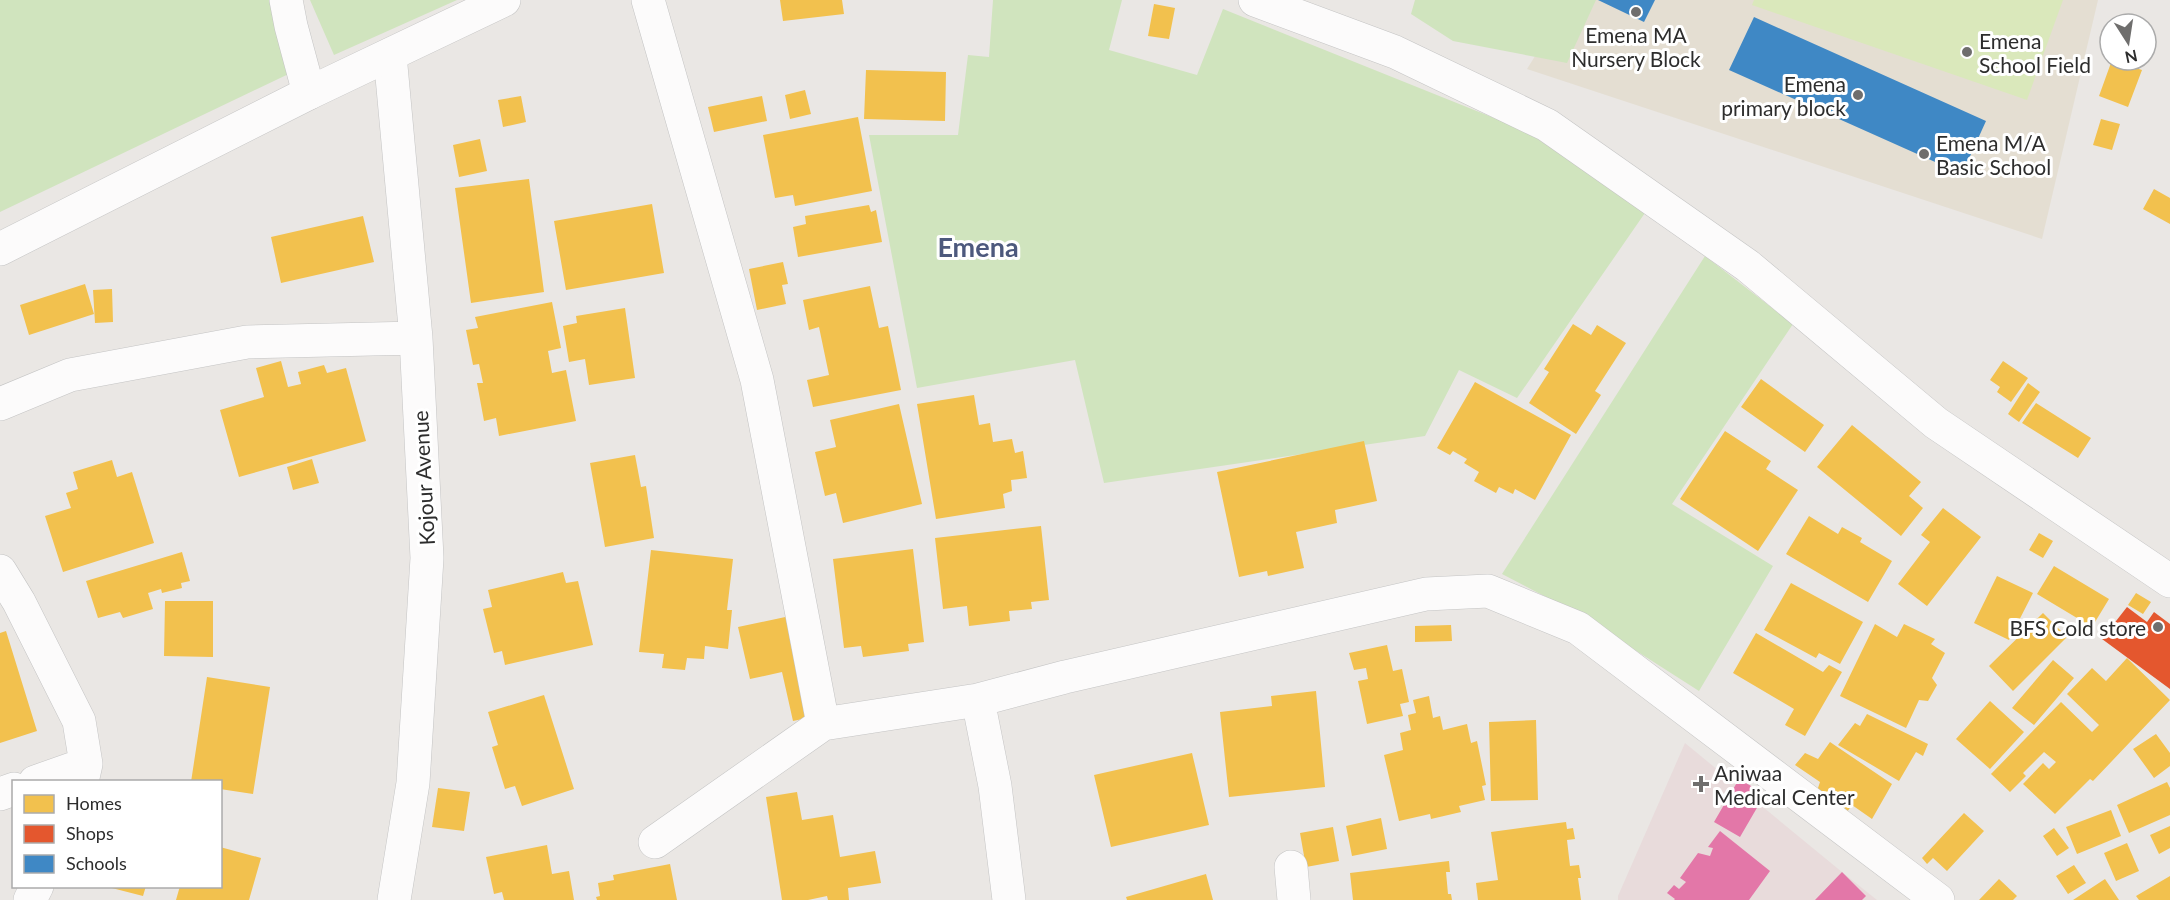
<svg xmlns="http://www.w3.org/2000/svg" width="2170" height="900" font-family="Lato,sans-serif">
	<style>
		.education { fill: #e4ded2 }
		.medical { fill: #e8dbdb }
		.green { fill: #d0e4be }
		.pitch { fill: #dae8bb }
		.homes { fill: #f2c14e }
		.shops { fill: #e4572e }
		.schools { fill: #3f88c5 }
		.health { fill: #e377a8 }
		.lines { fill: none; stroke-linecap: round; stroke-linejoin: round }
		.street-casing { stroke: #c4c4c4; stroke-width: 34 }
		.secondary-casing { stroke: #c4c4c4; stroke-width: 34 }
		.street { stroke: #fcfbfb; stroke-width: 33 }
		.secondary { stroke: #fcfbfb; stroke-width: 33 }
		.poi-dot { fill: #6f6e6d; stroke: #fff; stroke-width: 2 }
		.labels { text-anchor: middle; dominant-baseline: central; stroke-width: 6; stroke-linejoin: round; paint-order: stroke }
		.poi-label { font-size: 21px; fill: #2d2d2d; stroke: #fff; text-anchor: start }
		.street-label { font-size: 21px; fill: #2d2d2d; stroke: #fff }
		.district-label { font-size: 27px; font-weight: bold; fill: #4d597d; stroke: #fff }
	</style>
	<rect width="100%" height="100%" fill="#eae7e4"/>
	<path class="education" d="M1570,0H2098L2042,239L1527,69Z"/>
	<path class="medical" d="M1685,743L1842,872L1877,900H1618V896Z"/>
	<path class="green" d="M0,0H281L297,70L0,212Z
		M310,0H457L334,55Z
		M993,0H1122L1109,50L1197,75L1223,9L1524,130L1647,210L1517,398L1459,370L1425,436L1104,483L1075,360L917,388L869,135H958L968,55L989,57Z
		M1415,0H1596L1567,63L1453,41L1411,14Z
		M1705,256L1793,324L1672,504L1773,566L1699,691L1577,613L1502,574Z"/>
	<path class="pitch" d="M1754,0H2063L2027,100L1752,5Z"/>
	<path class="homes" d="M780,0H842L844,14L783,21Z
		M1154,4L1175,8L1169,39L1148,36Z
		M2112,60L2142,70L2128,107L2099,96Z
		M866,70L946,72L945,121L864,119Z
		M805,90L811,114L790,119L785,95Z
		M521,96L526,122L503,127L498,100Z
		M762,96L767,121L714,132L708,107Z
		M858,117L872,191L795,206L793,195L775,198L763,135Z
		M2101,119L2120,124L2112,150L2093,145Z
		M480,139L487,171L459,177L453,145Z
		M529,179L544,292L471,303L455,188Z
		M2154,189L2170,198V224L2143,209Z
		M652,204L664,273L566,290L554,221Z
		M869,205L871,212L876,210L882,242L798,257L793,227L806,224L805,216Z
		M363,216L374,262L281,283L271,237Z
		M783,262L788,284L782,285L786,304L757,310L749,269Z
		M85,284L94,314L29,335L20,305Z
		M870,286L879,328L888,326L901,390L813,407L807,380L829,375L819,327L809,330L803,300Z
		M112,289L113,322L95,323L93,290Z
		M552,302L561,348L548,351L552,373L566,370L576,421L499,436L496,418L484,421L477,383H483L479,364L473,365L466,330L478,328L475,317Z
		M625,308L635,378L589,385L585,359L569,362L563,326L577,323L576,316Z
		M1573,324L1591,335L1597,325L1626,343L1595,391L1601,395L1576,434L1529,403L1549,372L1544,369Z
		M281,361L288,387L301,384L298,372L324,365L327,373L346,368L366,441L239,477L220,410L264,397L256,368Z
		M2003,361L2028,378L2011,402L1997,392L2000,387L1990,380Z
		M1761,379L1824,425L1805,452L1741,407Z
		M1475,382L1571,435L1535,500L1515,489L1513,494L1499,487L1496,493L1474,481L1479,472L1464,463L1467,459L1453,451L1450,455L1437,448Z
		M2028,383L2040,392L2019,422L2008,414Z
		M974,395L979,425L990,423L993,442L1012,439L1015,453L1023,451L1027,478L1011,480L1012,491L1003,494L1005,508L936,519L917,404Z
		M2036,403L2091,438L2078,458L2022,423Z
		M899,404L922,504L843,523L836,493L825,496L815,452L836,447L830,420Z
		M1852,425L1921,482L1909,496L1923,508L1901,536L1817,467Z
		M1725,431L1771,461L1766,469L1798,490L1758,551L1680,499Z
		M1364,441L1377,501L1335,510L1337,523L1296,532L1304,568L1268,576L1267,571L1239,577L1217,472Z
		M635,455L641,487L646,486L654,538L605,547L590,463Z
		M312,459L319,483L293,490L287,467Z
		M112,460L117,477L132,472L154,543L63,572L45,516L71,508L66,493L78,489L73,472Z
		M1943,508L1981,537L1927,606L1898,584L1930,542L1921,535Z
		M1809,516L1838,534L1842,527L1862,538L1860,542L1892,561L1868,602L1786,554Z
		M1041,526L1049,600L1031,602L1032,609L1009,611L1010,621L969,626L967,606L943,609L935,538Z
		M2039,533L2053,541L2043,558L2029,550Z
		M913,549L924,642L908,644L909,651L863,657L861,646L844,648L833,559Z
		M651,550L733,559L727,610H732L728,649L705,646L704,659L687,658L685,670L662,668L664,654L639,652Z
		M182,552L190,581L181,583L182,588L162,593L161,589L148,593L153,609L123,618L120,612L98,618L86,581Z
		M2054,566L2109,599L2092,627L2037,594Z
		M563,572L566,583L578,581L593,645L505,665L502,651L494,653L483,609L492,607L488,590Z
		M1997,576L2033,593L2009,640L1974,623Z
		M1791,583L1863,622L1840,664L1819,653L1816,658L1764,630Z
		M2136,593L2151,602L2143,614L2128,605Z
		M165,601H213V657L164,656Z
		M2043,613L2067,637L2013,691L1989,666Z
		M790,616L812,717L793,721L782,672L750,679L738,627Z
		M1875,624L1897,637L1904,624L1935,639L1931,644L1945,653L1932,678L1937,685L1928,701L1919,700L1906,728L1840,696Z
		M1451,625L1452,641L1415,642V626Z
		M6,631L37,731L0,743V633Z
		M1756,633L1823,672L1829,665L1842,672L1805,736L1785,725L1794,709L1733,673Z
		M1387,645L1393,671L1402,669L1409,702L1400,704L1403,716L1367,724L1358,681L1368,679L1366,668L1354,670L1349,653Z
		M2127,658L2170,700L2093,781L2090,779L2055,814L2023,784L2043,763L2049,769L2056,762L2044,752L2023,773L2026,776L2010,792L1991,774L2061,702L2092,732L2099,725L2067,694L2092,668L2106,681Z
		M2053,660L2074,678L2034,725L2012,708Z
		M207,677L270,687L253,794L220,789V782H191Z
		M1316,691L1325,787L1229,797L1220,712L1272,706L1271,696Z
		M544,695L574,789L522,806L515,786L505,789L492,747L498,745L488,712Z
		M1429,696L1433,718L1440,716L1443,730L1467,724L1471,743L1477,741L1486,785L1482,786L1485,800L1459,806L1461,812L1431,819L1430,814L1399,821L1384,755L1403,750L1400,733L1411,730L1408,715L1416,713L1413,700Z
		M1990,701L2024,732L1990,769L1956,739Z
		M1867,714L1928,744L1923,756L1916,752L1899,781L1838,745L1855,723L1860,726Z
		M1536,720L1538,800L1491,801L1489,722Z
		M2156,734L2170,753V766L2154,778L2133,749Z
		M1830,742L1892,784L1872,819L1852,805L1847,812L1817,791L1820,782L1795,765L1805,753L1818,759Z
		M1192,753L1209,825L1111,847L1094,775Z
		M2167,782L2170,788V815L2129,833L2117,805Z
		M438,788L470,792L464,831L432,827Z
		M797,792L802,820L833,815L840,857L875,851L881,883L848,888L849,900H828L827,896L808,900H782L766,797Z
		M2111,810L2121,836L2077,854L2066,827Z
		M1964,813L1984,831L1947,871L1933,858L1927,864L1922,858Z
		M1381,818L1387,849L1352,856L1346,826Z
		M1566,822L1567,829L1573,828L1575,839L1567,840L1570,866L1579,865L1581,878H1578L1581,900H1478L1476,883L1498,880L1491,832Z
		M2170,826V848L2159,854L2150,835Z
		M1333,827L1339,861L1306,867L1300,833Z
		M2054,828L2069,848L2057,856L2043,836Z
		M2127,843L2139,871L2116,881L2104,853Z
		M547,845L552,874L569,871L574,900H504L502,892L494,894L486,857Z
		M220,847L261,858L249,900H176L180,886H220Z
		M1449,861L1450,872H1446L1448,894H1451L1452,900H1353L1350,873Z
		M670,864L677,900H597L596,897L600,896L598,883L614,880L613,875Z
		M2074,865L2086,883L2068,894L2056,876Z
		M1206,874L1213,900H1127L1126,897Z
		M2170,876V900H2139L2136,896Z
		M1999,879L2017,896L2013,900H1979Z
		M2105,879L2119,900H2073Z
		M104,886H146L143,896Z"/>
	<path class="shops" d="M2127,607L2147,622L2154,612L2170,624V689L2102,639Z"/>
	<path class="schools" d="M1598,0H1655L1644,22Z
		M1754,17L1986,121L1962,174L1729,70Z"/>
	<path class="health" d="M1739,779L1765,794L1740,837L1714,822Z
		M1720,831L1770,871L1749,900H1674L1675,899L1667,893L1674,885L1679,889L1686,882L1680,878L1698,853L1710,856L1713,848L1708,847Z
		M1842,872L1866,896L1862,900H1815Z"/>
	<g class="lines">
		<g class="street-casing">
			<path id="street" d="M286,0L291,26L309,93
				M648,0L757,380L823,724L978,700
				M390,55L416,338L427,558L413,783L394,900
				M0,404L70,375L247,342L416,338
				M0,571L19,602L79,721L86,764L82,782
				M35,782L86,764
				M0,794L14,789
				M655,842L823,724
				M1291,867L1294,900
				M30,900L37,886
				M1009,900L995,786L978,700L1065,677L1426,594L1488,591L1578,628L1938,900"/>
		</g>
		<g class="secondary-casing">
			<path id="secondary" d="M1255,0L1395,52L1547,125L1748,266L1936,423L2170,581
				M0,249L309,93L504,0"/>
		</g>
		<use href="#street" class="street"/>
		<use href="#secondary" class="secondary"/>
	</g>
	<g class="poi-dot">
		<circle cx="1636" cy="12" r="6"/>
		<circle cx="1967" cy="52" r="6"/>
		<circle cx="1858" cy="95" r="6"/>
		<circle cx="1924" cy="154" r="6"/>
		<circle cx="2158" cy="627" r="6"/>
		<path d="M1698 775h6v6h6v6h-6v6h-6v-6h-6v-6h6z"/>
	</g>
	<g class="labels">
		<g class="poi-label">
			<text x="1636" y="34" text-anchor="middle">Emena MA<tspan x="1636" dy="24">Nursery Block</tspan></text>
			<text x="1979" y="40">Emena<tspan x="1979" dy="24">School Field</tspan></text>
			<text x="1846" y="83" text-anchor="end">Emena<tspan x="1846" dy="24">primary block</tspan></text>
			<text x="1936" y="142">Emena M/A<tspan x="1936" dy="24">Basic School</tspan></text>
			<text x="2146" y="627" text-anchor="end">BFS Cold store</text>
			<text x="1714" y="772">Aniwaa<tspan x="1714" dy="24">Medical Center</tspan></text>
		</g>
		<g class="street-label">
			<text transform="translate(423 478) rotate(-93)">Kojour Avenue</text>
		</g>
		<g class="district-label">
			<text x="978" y="246">Emena</text>
		</g>
	</g>
	<rect x="12" y="780" width="210" height="108" fill="#ffffff" stroke="#ababab" stroke-width="1.5"/>
	<rect x="24" y="795" width="30" height="18" fill="#f2c14e" stroke="#ababab" stroke-width="1.5"/>
	<text x="66" y="810" font-size="18" fill="#2d2d2d">Homes</text>
	<rect x="24" y="825" width="30" height="18" fill="#e4572e" stroke="#ababab" stroke-width="1.5"/>
	<text x="66" y="840" font-size="18" fill="#2d2d2d">Shops</text>
	<rect x="24" y="855" width="30" height="18" fill="#3f88c5" stroke="#ababab" stroke-width="1.5"/>
	<text x="66" y="870" font-size="18" fill="#2d2d2d">Schools</text>
	<g transform="translate(2128 42) rotate(168)"><circle r="28" fill="#ffffff" stroke="#ababab" stroke-width="1.5"/>
	<path d="M0-4.5L10 22L0 15L-10 22Z" fill="#6f6e6d"/>
	<text y="-9" font-size="16" font-weight="bold" text-anchor="middle" fill="#2d2d2d">N</text>
	</g>
</svg>
